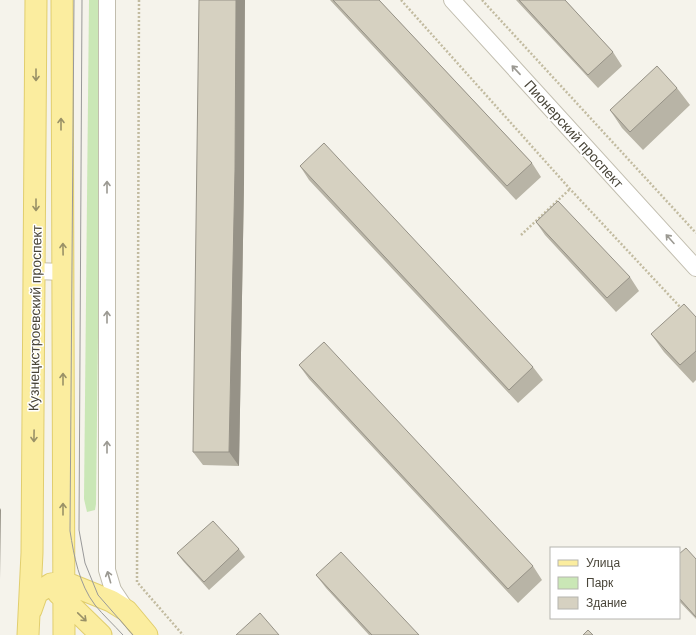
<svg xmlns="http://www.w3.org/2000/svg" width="696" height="635" font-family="'DM Sans',sans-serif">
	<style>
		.green { fill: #cae7b6 }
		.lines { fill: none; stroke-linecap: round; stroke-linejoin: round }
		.minor-casing { stroke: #c1bdae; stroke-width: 18 }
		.major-casing { stroke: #e1ce6e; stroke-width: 23 }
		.path { stroke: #c2bba0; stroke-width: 2.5; stroke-dasharray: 2 2; stroke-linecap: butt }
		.minor { stroke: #fff; stroke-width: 16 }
		.major { stroke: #fbed9f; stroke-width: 21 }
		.tram { stroke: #999; stroke-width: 1 }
		.wall { fill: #b8b4a6 }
		.shaded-wall { fill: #969287 }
		.building { fill: #d6d1c1; stroke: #969287 }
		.oneway { stroke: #9b9992 }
		.oneway2 { stroke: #999167 }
		.labels { text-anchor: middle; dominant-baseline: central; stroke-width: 3; stroke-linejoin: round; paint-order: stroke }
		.street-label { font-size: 14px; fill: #494539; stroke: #fff }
	</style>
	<rect width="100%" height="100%" fill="#f5f3eb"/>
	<path class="green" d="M89,0H102L96,504L95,510L87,512L84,499Z"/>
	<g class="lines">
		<g class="minor-casing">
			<path id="minor" d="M107,0V570L113,590L125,608
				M452,0L696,268
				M35,271L64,272"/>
		</g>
		<g class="major-casing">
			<path id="major" d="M62,0L64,635
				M58,593L101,635
				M31,610L37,593L51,584L64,582L111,601L127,611L147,635
				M28,635L32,553L36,0"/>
		</g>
		<path class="path" d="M139,0L137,582L183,635
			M401,0L570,189L682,309
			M482,0L696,233
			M521,235L570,189"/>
		<use href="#minor" class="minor"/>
		<use href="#major" class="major"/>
		<path class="tram" d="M74,0L70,531C74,556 79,584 95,605C103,615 114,625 123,635
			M82,0L79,530L85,563L98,595L133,635"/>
	</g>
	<path class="wall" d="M330,0H379L532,163L541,177L516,200Z
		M516,0H565L613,52L622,66L598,88Z
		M677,88L690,105L643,150L622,128L610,110Z
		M300,166L533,367L543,380L518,403L309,180Z
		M244,184L239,466L203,465L193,452Z
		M536,222L630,277L639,291L616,312L545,235Z
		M696,317V380L693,383L664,352L651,334Z
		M299,365L533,566L542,580L518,603L309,379Z
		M239,549L245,557L209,590L183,561L177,553Z
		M679,554L696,559V619L679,601Z
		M316,575L419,635H369L326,588Z"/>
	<path class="shaded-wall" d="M236,0H245L244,184L239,466L229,452Z
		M0,508L1,510L0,579Z"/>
	<path class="building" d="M199,0H236L235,170L229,452H193Z
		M333,0H379L532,163L507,186Z
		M519,0H565L613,52L588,75Z
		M657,66L677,88L630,132L610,110Z
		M324,143L533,367L509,390L300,166Z
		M558,201L630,277L607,298L536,222Z
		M684,304L696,317V351L680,365L651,334Z
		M324,342L533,566L508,589L299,365Z
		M213,521L239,549L204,582L177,553Z
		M686,548L696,559V617L679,598V554Z
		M341,552L419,635H372L316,575Z
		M260,613L279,635H236Z
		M588,630L593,635H583Z"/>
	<defs><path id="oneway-shaft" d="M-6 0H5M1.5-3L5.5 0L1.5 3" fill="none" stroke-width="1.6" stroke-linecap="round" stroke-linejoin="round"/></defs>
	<g class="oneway">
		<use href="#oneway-shaft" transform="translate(516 70) rotate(-133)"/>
		<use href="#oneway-shaft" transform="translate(107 187) rotate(-90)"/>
		<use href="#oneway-shaft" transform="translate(670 239) rotate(-132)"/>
		<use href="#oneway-shaft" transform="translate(107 317) rotate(-90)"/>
		<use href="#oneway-shaft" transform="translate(107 447) rotate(-90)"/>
		<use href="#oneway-shaft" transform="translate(109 577) rotate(-106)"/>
	</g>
	<g class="oneway2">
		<use href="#oneway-shaft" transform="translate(36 75) rotate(90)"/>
		<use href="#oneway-shaft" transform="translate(61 124) rotate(-90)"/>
		<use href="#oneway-shaft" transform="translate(36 205) rotate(90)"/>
		<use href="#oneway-shaft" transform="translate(63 249) rotate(-91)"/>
		<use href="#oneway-shaft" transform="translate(63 379) rotate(-90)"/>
		<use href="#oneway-shaft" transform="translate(34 436) rotate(91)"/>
		<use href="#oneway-shaft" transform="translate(63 509) rotate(-90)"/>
		<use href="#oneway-shaft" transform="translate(82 617) rotate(44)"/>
	</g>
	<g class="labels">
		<g class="street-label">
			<text transform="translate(574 134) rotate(48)">Пионерский проспект</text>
			<text transform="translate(35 318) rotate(-89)">Кузнецкстроевский проспект</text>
		</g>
	</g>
	<rect x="550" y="547" width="130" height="72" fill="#ffffff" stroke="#b6b5b0"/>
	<rect x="558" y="560" width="20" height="6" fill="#fbed9f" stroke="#b6b5b0"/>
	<text x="586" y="567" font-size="12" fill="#494539">Улица</text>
	<rect x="558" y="577" width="20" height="12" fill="#cae7b6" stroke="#b6b5b0"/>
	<text x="586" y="587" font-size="12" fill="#494539">Парк</text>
	<rect x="558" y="597" width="20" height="12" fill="#d6d1c1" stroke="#b6b5b0"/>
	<text x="586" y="607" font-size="12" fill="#494539">Здание</text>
</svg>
